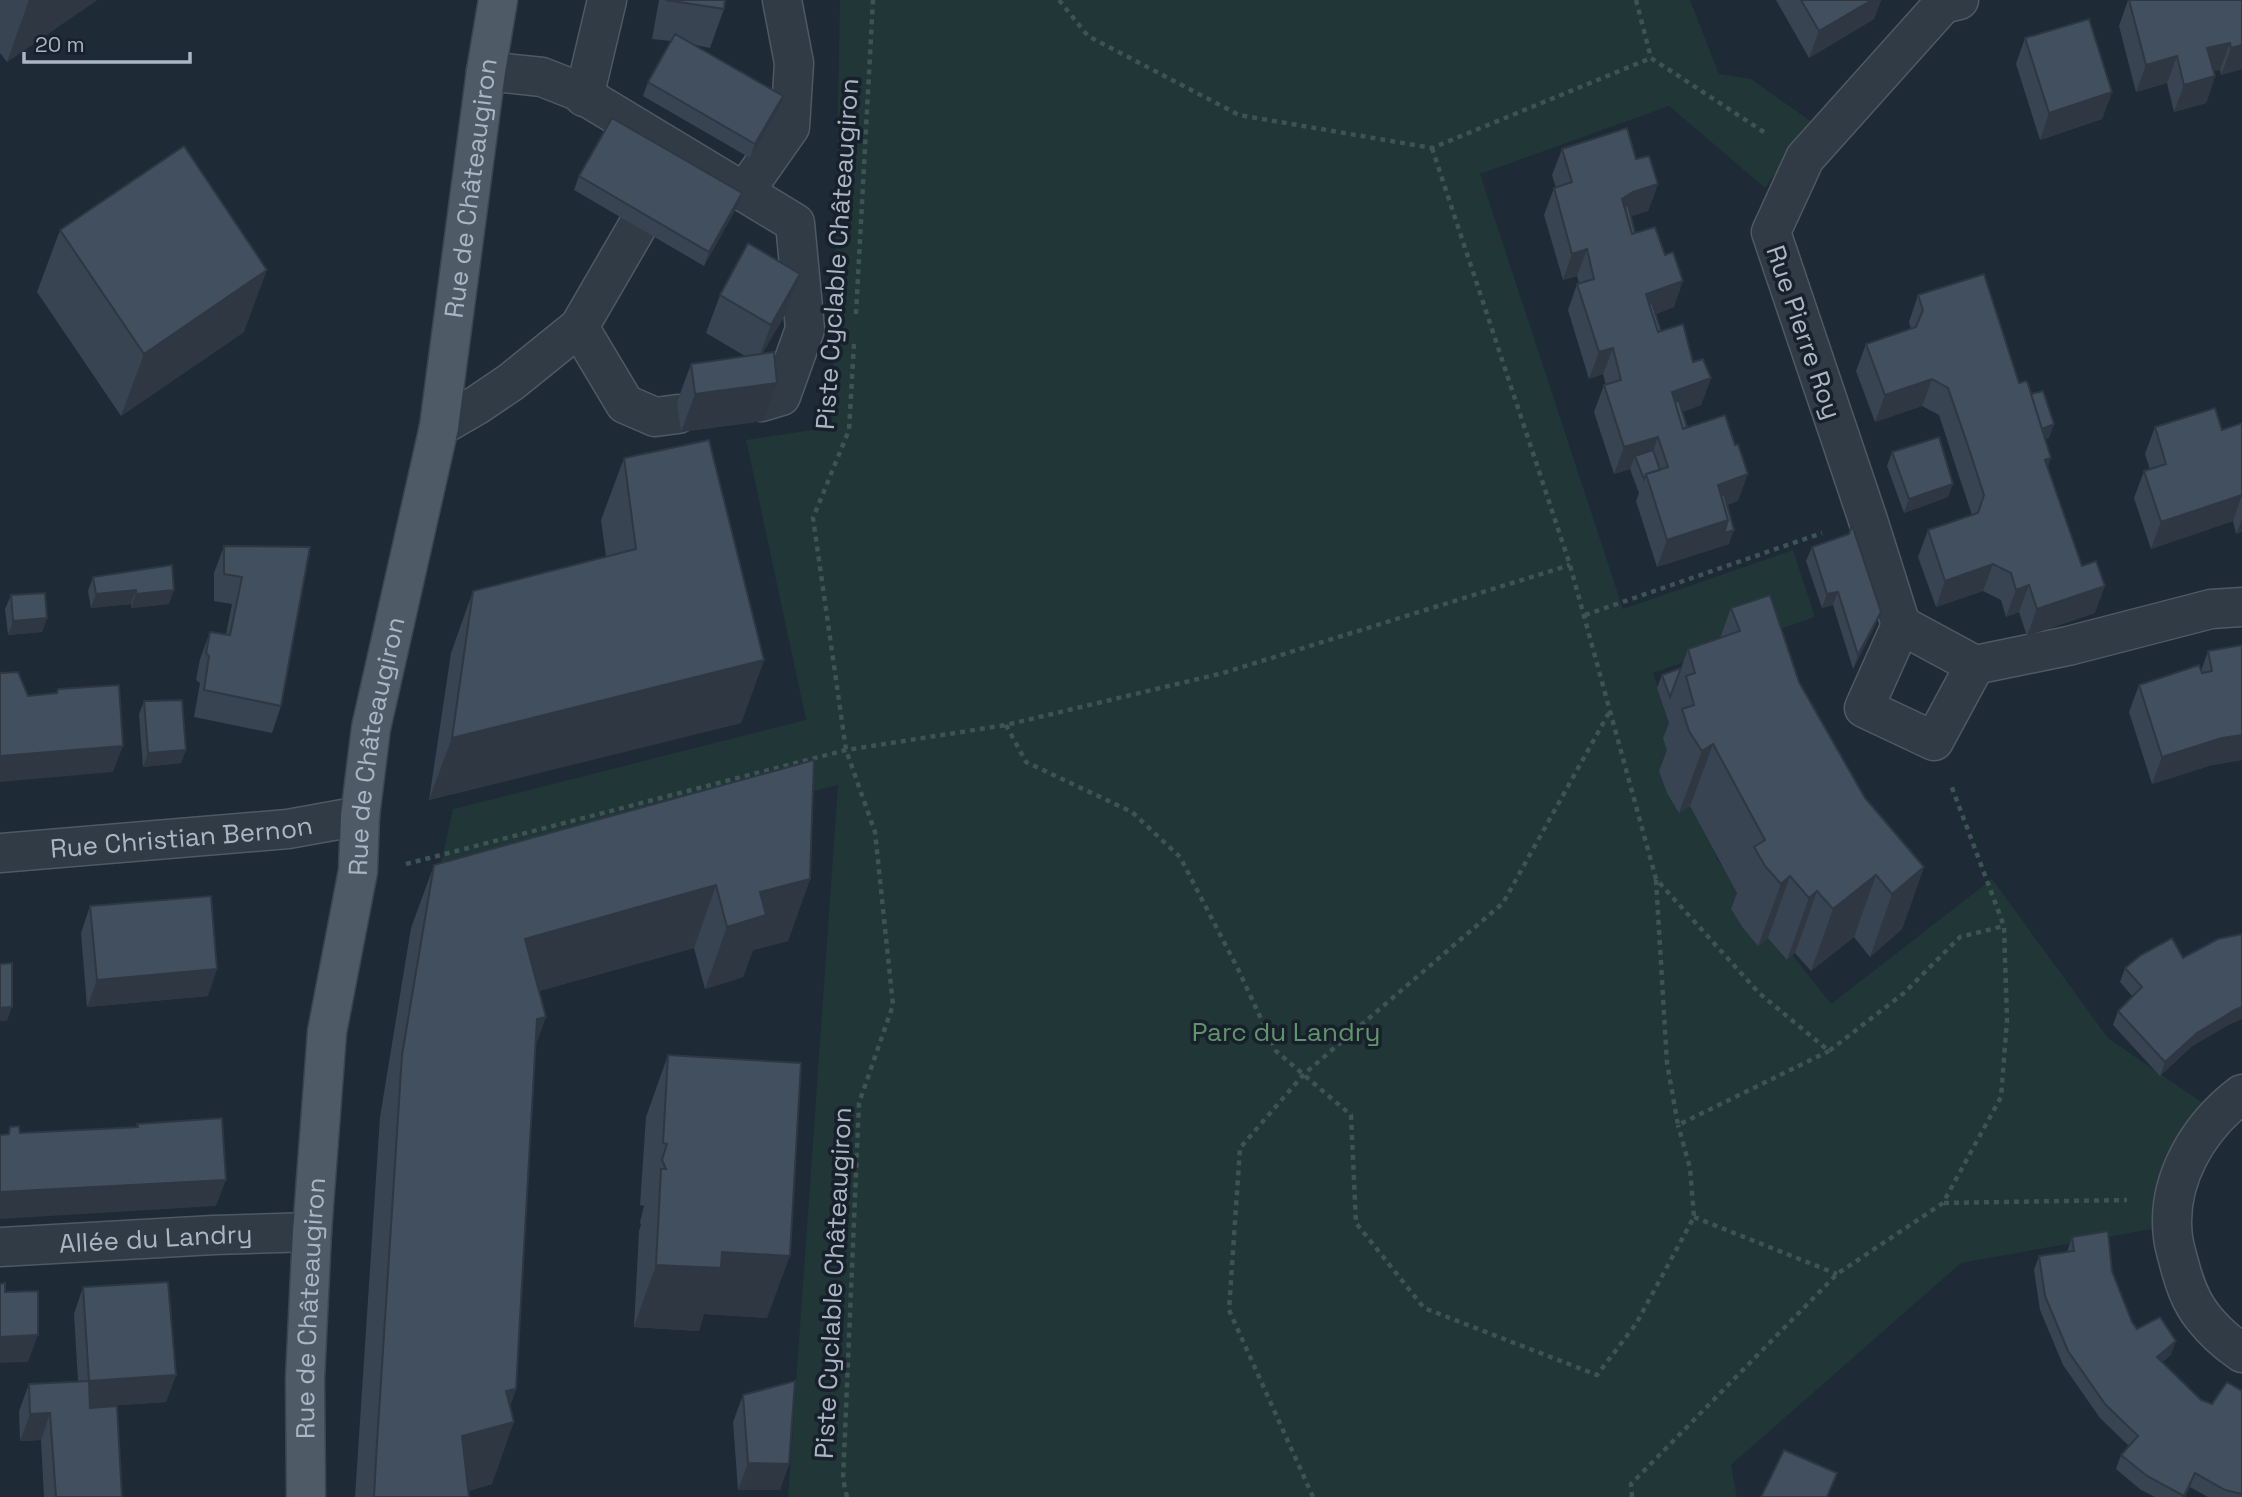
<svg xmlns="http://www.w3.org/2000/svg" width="2242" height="1497" font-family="'Space Grotesk',sans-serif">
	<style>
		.green { fill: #203637 }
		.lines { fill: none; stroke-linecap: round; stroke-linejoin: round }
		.minor-casing { stroke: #4f5965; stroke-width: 41 }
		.major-casing { stroke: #3b4450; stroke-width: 41 }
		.path { stroke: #3d5354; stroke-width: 4.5; stroke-dasharray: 5 5; stroke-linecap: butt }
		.minor { stroke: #313b46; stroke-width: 38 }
		.major { stroke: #4f5a67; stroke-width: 38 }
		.wall { fill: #384451 }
		.shaded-wall { fill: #2e3742 }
		.building { fill: #414f5e; stroke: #2e3742; stroke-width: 2 }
		.labels { text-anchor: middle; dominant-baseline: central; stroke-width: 7; stroke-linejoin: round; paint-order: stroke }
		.street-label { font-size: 26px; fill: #abb6c4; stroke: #17202b }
		.park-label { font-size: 26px; fill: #62946b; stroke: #17202b }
	</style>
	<rect width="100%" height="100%" fill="#1e2a36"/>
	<path class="green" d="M840,0H1690L1719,74L1751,79L1812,122L1765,188L1669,106L1480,174L1623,609L1793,550L1815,617L1653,673L1717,859L1831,1004L1992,879L2108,1038L2207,1106L2169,1226L1961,1263L1731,1465L1737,1497H788L838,785L435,890L453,809L806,720L746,440L832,427Z"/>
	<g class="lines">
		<g class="minor-casing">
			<g id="minor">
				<path d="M486,71L542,77L575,90L795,223L805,329L781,396L761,402"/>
				<path d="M584,97L607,0"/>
				<path d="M745,191L790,127L794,63L782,0"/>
				<path d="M579,327L625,404L655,417L678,414"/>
				<path d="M439,427L477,405L511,382L579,327L637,227"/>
				<path d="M1901,625L1867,517L1771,232L1805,158L1943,4L1959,0"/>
				<path d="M1901,625L1975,665L1934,741L1864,708Z"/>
				<path d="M1975,665L2068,646L2211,609L2242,607"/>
				<path id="s1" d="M0,853L288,829L360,816"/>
				<path d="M2242,1094C2198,1127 2166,1181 2173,1237C2174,1246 2177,1255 2179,1263C2184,1282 2190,1301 2203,1317C2213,1330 2229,1344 2242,1353"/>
				<path id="s2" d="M0,1247L214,1235L312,1232"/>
			</g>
		</g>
		<g class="major-casing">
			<g id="major">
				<path id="s3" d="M306,1497L305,1379L312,1232L327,1032L358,871L360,816L371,728L439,427L486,71L498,0"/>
			</g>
		</g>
		<path class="path" d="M1059,0L1088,36L1239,115L1432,148L1651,58
			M1636,0L1651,58L1764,132
			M1432,148L1570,565L1656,879L1759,993L1829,1051L1904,993L1960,937L2004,926
			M856,314L873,0
			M1585,615L1822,533
			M1006,725L1026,762L1132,812L1180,857L1238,969L1276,1051L1351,1115L1356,1223L1424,1308L1597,1375L1636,1324L1694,1217L1690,1168L1678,1125
			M406,864L846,750L1006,725L1223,673L1570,565
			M1656,880L1667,1063L1678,1125L1829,1051
			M1944,1203L2127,1200
			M1694,1217L1837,1274
			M847,1497L843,1479L859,1103L893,1005L875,832L846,750L813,518L849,430L854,344
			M1313,1497L1229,1310L1240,1148L1304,1074L1503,903L1611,709
			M1632,1497L1631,1484L1837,1274L1943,1203L2001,1097L2007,1020L2004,926L1951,785"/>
		<use href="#minor" class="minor"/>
		<use href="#major" class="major"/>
	</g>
	<path class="wall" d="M0,0H97L7,62L0,53Z
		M659,0H725L724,9L710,48L695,45L778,110L750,158L643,96L648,82L671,41L652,39Z
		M1776,0H1881L1874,19L1809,58Z
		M2128,0H2242V69L2221,75L2220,70L2214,71L2215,76L2206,103L2174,112L2167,83L2136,92L2119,26Z
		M2025,38L2112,92L2102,119L2040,140L2016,64Z
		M1562,149L1636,159L1658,184L1648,211L1631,216L1635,233L1674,307L1656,314L1661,331L1711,378L1701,405L1682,412L1687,427L1738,501L1727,505L1729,544L1657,567L1636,501L1639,493L1630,469L1614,474L1594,412L1604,385H1606L1603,374L1589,379L1568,310L1577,284L1579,283L1577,276L1563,280L1544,215L1554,188H1556L1552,175Z
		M579,176L742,193L737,207L704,266L574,190Z
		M60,230L244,332L121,416L37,292Z
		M800,274L786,313L762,354L763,421L681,432L677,402L691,364L745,356L706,333L720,295Z
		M1918,295L2019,383L2031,394L2054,424L2049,438L2046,439L2048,467L2095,613L2027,636L2019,612L2006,617L2001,600L1983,591L1936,607L1918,557L1928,530L1972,515L1957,470L1939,415L1922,406L1875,422L1856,371L1866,344L1911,329L1909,322Z
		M2242,423V532L2236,534L2233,521L2151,549L2134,498L2144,471L2150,470L2145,454L2155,427L2222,430Z
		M1892,452L1948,497L1904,513L1887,466Z
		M624,458L764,660L741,723L429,800L451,653L473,591L606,557L601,520Z
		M1849,534L1881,612L1875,626L1853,669L1833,605L1822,608L1806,561L1812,547Z
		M224,546L310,547L281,706L272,733L194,717L200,683L196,680L200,659L210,632L226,634L232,604L214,601V573Z
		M172,565L169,604L131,608V604L91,608L88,591L93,577Z
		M11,595L47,618L42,632L8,635L5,609Z
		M1731,608L1799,682L1865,798L1924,867L1902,929L1870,957L1854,937L1811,971L1795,953L1787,960L1768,938L1758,946L1743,928L1731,909L1737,893L1690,806L1679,813L1667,793L1659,771L1667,750L1663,738L1669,723L1657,688L1662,675L1681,668L1688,649L1720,638Z
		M2242,645V760L2212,765L2152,784L2129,712L2139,685L2201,671L2208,651Z
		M144,701L186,750L181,763L143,767L139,714Z
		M434,865L810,879L788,941L753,950L743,977L705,989L694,948L539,991L546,1017L535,1046L516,1389L510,1406L492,1484L468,1491L469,1497H355L380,1117L411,928Z
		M90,906L208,996L87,1007L81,933Z
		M2242,934V1019L2230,1024L2192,1046L2160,1076L2113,1025L2118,1011L2133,997L2120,982L2125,968L2183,958Z
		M668,1055L767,1318L704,1314L699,1331L634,1327L639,1231L641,1225L640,1222L644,1206L640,1205L646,1117Z
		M2072,1237L2112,1271L2132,1322L2137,1329L2171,1355L2162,1362L2201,1400L2212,1404L2242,1391V1497H2208L2190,1487L2185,1497H2155L2141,1490L2116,1469L2121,1455L2129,1446L2100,1418L2063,1365L2040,1310L2034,1270L2039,1256L2067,1252Z
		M83,1287L176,1375L166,1402L90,1407L122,1497H44L41,1440L20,1441L19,1411L29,1384L78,1381L74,1314Z
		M743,1395L789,1464L780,1490H738L733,1422Z"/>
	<path class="shaded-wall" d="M29,0H97L7,62Z
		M1872,0H1881L1874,19L1809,58L1819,31Z
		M2230,43L2220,70L2197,75L2207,48Z
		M2242,45V69L2221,75L2231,48Z
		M2177,56L2167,83L2136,92L2146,65Z
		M2215,76L2206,103L2174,112L2184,85Z
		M2112,92L2102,119L2040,140L2049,113Z
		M783,96L778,110L750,158L755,144Z
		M1658,184L1648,211L1623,219L1622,199L1633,192Z
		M742,193L737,207L704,266L709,252Z
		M1587,249L1577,276L1563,280L1572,254Z
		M267,270L244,332L121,416L144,354Z
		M800,274L786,313L757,363L771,325Z
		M1683,281L1674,307L1645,318L1646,294Z
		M1613,348L1603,374L1589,379L1599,352Z
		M1711,378L1701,405L1670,416L1672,392Z
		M1932,379L1922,406L1875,422L1885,395Z
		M777,383L763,421L681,432L695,394Z
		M2054,424L2049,438L2029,445L2034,431Z
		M1658,437L1648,464L1635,456L1630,469L1614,474L1624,447Z
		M2051,458L2042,485L2045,460Z
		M1748,474L1738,501L1716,509L1718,485Z
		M1953,484L1948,497L1904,513L1909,499Z
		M2242,495L2233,521L2151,549L2161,522Z
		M2242,519V532L2236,534Z
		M1728,520L1734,530L1729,544L1657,567L1667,540Z
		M1993,564L1983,591L1936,607L1945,581Z
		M2029,585L2019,612L2006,617L2016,590Z
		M2105,586L2095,613L2027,636L2037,609Z
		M136,590L131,604L91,608L96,594Z
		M174,590L169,604L131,608L136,594Z
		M1838,592L1833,605L1822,608L1827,594Z
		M1881,612L1875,626L1853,669L1858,655Z
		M47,618L42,632L8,635L13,621Z
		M764,660L741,723L429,800L452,738Z
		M2242,735V760L2212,765L2152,784L2162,757L2222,738Z
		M1713,744L1690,806L1679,813L1702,751Z
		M123,746L113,772L0,782V756Z
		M186,750L181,763L143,767L148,753Z
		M1924,867L1902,929L1870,957L1892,894Z
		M1876,875L1854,937L1811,971L1833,909Z
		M1790,876L1768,938L1758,946L1781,884Z
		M810,879L788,941L753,950L743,977L705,989L727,927L760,892Z
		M716,885L694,948L503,1001L525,939Z
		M1817,891L1795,953L1787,960L1809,898Z
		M217,969L208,996L87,1007L97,980Z
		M12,1007L7,1021H0V1008Z
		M2242,1007V1019L2230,1024L2192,1046L2160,1076L2165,1062L2197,1033L2235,1010Z
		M546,1017L523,1079L537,1019Z
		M226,1180L216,1206L0,1219V1192Z
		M722,1252L790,1256L767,1318L704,1314L699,1331L634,1327L656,1265Z
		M38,1335L28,1362L0,1363V1337Z
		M2176,1341L2171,1355L2152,1371L2157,1357Z
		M176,1375L166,1402L79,1408L89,1381Z
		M516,1389L503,1425L514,1422L492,1484L443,1497L462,1436L506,1391Z
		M50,1413L41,1440L20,1441L30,1414Z
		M748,1463L789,1464L780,1490H738Z
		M2195,1473L2190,1487L2185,1497H2183Z"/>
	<path class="building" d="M666,0H725L724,9Z
		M1801,0H1872L1819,31Z
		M2129,0H2242V45L2231,48L2230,43L2207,48L2215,76L2184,85L2177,56L2146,65Z
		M2089,19L2112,92L2049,113L2025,38Z
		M675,34L783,96L755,144L648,82Z
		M612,118L742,193L709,252L579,176Z
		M1627,128L1636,159L1649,156L1658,184L1633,192L1622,199L1632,234L1655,227L1665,255L1673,252L1683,281L1646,294L1658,332L1683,324L1693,362L1703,359L1711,378L1672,392L1683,429L1725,415L1735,445L1738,444L1748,474L1718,485L1728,520L1667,540L1646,474L1668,467L1658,437L1624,447L1604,385L1621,380L1613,348L1599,352L1577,284L1594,279L1587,249L1572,254L1554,188L1572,182L1562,149Z
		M184,146L267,270L144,354L60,230Z
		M1628,205L1635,233L1632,234L1625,207Z
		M748,243L800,274L771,325L720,295Z
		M1984,274L2019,383L2026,381L2028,384L2051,458L2045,460L2082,566L2096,561L2105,586L2037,609L2029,585L2016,590L2011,573L1993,564L1945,581L1928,530L1978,513L1984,495L1967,443L1948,388L1932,379L1885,395L1866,344L1916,327L1923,310L1918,295Z
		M1652,303L1661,331L1658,332L1649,304Z
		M774,352L777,383L695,394L691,364Z
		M2043,391L2054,424L2042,429L2031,394Z
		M1679,401L1687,427L1683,429L1675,402Z
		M2215,408L2222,430L2242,423V495L2161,522L2144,471L2166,464L2155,427Z
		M1939,437L1953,484L1909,499L1892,452Z
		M709,440L764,660L452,738L473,591L636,549L624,458Z
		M1653,450L1660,470L1646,474L1644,479L1635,456Z
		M1724,494L1734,530L1724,533L1728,520L1721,495Z
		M1852,525L1881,612L1858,655L1838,592L1827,594L1812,547L1849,534Z
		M224,546L310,547L281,706L204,690L209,656L206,653L210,632L230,635L242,577L224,574Z
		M172,565L174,590L136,594V590L96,594L93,577Z
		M45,593L47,618L13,621L11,595Z
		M1770,595L1799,682L1865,798L1924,867L1892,894L1876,875L1833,909L1817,891L1809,898L1790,876L1781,884L1765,866L1754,847L1765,840L1713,744L1702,751L1689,731L1682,709L1694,705L1686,676L1695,673L1688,649L1740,631L1731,608Z
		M2242,645V735L2222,738L2162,757L2139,685L2199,665L2202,673L2212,671L2208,651Z
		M1681,668L1670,697L1662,675Z
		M18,672L28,696L57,693L58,689L119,685L123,746L0,756V673Z
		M182,700L186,750L148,753L144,701Z
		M814,760L810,879L760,892L766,915L727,927L716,885L525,939L546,1017L537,1019L516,1389L506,1391L514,1422L462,1436L469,1497H374L376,1459L402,1055L434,865Z
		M211,896L217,969L97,980L90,906Z
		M2242,934V1007L2235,1010L2197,1033L2165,1062L2118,1011L2142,987L2125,968L2141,955L2172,938L2183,958L2218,939Z
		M12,963V1007L0,1008V964Z
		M668,1055L801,1063L790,1256L722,1252L721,1268L656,1265L661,1169H666L662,1160L667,1144L663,1143Z
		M222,1118L226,1180L0,1192V1135L9,1134L10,1127L19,1126L20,1133L138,1127L137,1124Z
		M2108,1231L2112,1271L2132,1322L2137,1329L2160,1317L2176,1341L2157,1357L2201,1400L2212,1404L2227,1382L2242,1391V1494L2225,1490L2195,1473L2184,1496L2147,1476L2121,1455L2138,1436L2105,1404L2068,1351L2045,1296L2039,1256L2074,1251L2072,1237Z
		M168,1282L176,1375L89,1381L90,1408L117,1406L122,1497H56L50,1413L30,1414L29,1384L89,1381L83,1287Z
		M5,1283V1292L38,1291V1335L0,1337V1284Z
		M795,1381L789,1464L748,1463L743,1395Z
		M1784,1450L1837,1473L1827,1497H1761Z"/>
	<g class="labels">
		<g class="street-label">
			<text stroke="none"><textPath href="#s3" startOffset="1323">Rue de Châteaugiron</textPath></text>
			<text transform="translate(837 254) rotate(-86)">Piste Cyclable Châteaugiron</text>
			<text transform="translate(1804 332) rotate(71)">Rue Pierre Roy</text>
			<text stroke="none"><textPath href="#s3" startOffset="756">Rue de Châteaugiron</textPath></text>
			<text stroke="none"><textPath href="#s1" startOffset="182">Rue Christian Bernon</textPath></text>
			<text stroke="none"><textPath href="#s2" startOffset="156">Allée du Landry</textPath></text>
			<text transform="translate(833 1283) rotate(-87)">Piste Cyclable Châteaugiron</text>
			<text stroke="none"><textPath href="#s3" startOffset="189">Rue de Châteaugiron</textPath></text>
		</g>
		<g class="park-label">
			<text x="1286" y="1032">Parc du Landry</text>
		</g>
	</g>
	<path d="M24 52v10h166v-10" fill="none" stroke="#abb6c4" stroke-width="3.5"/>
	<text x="35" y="52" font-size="21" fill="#abb6c4" stroke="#17202b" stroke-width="5" paint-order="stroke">20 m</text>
</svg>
